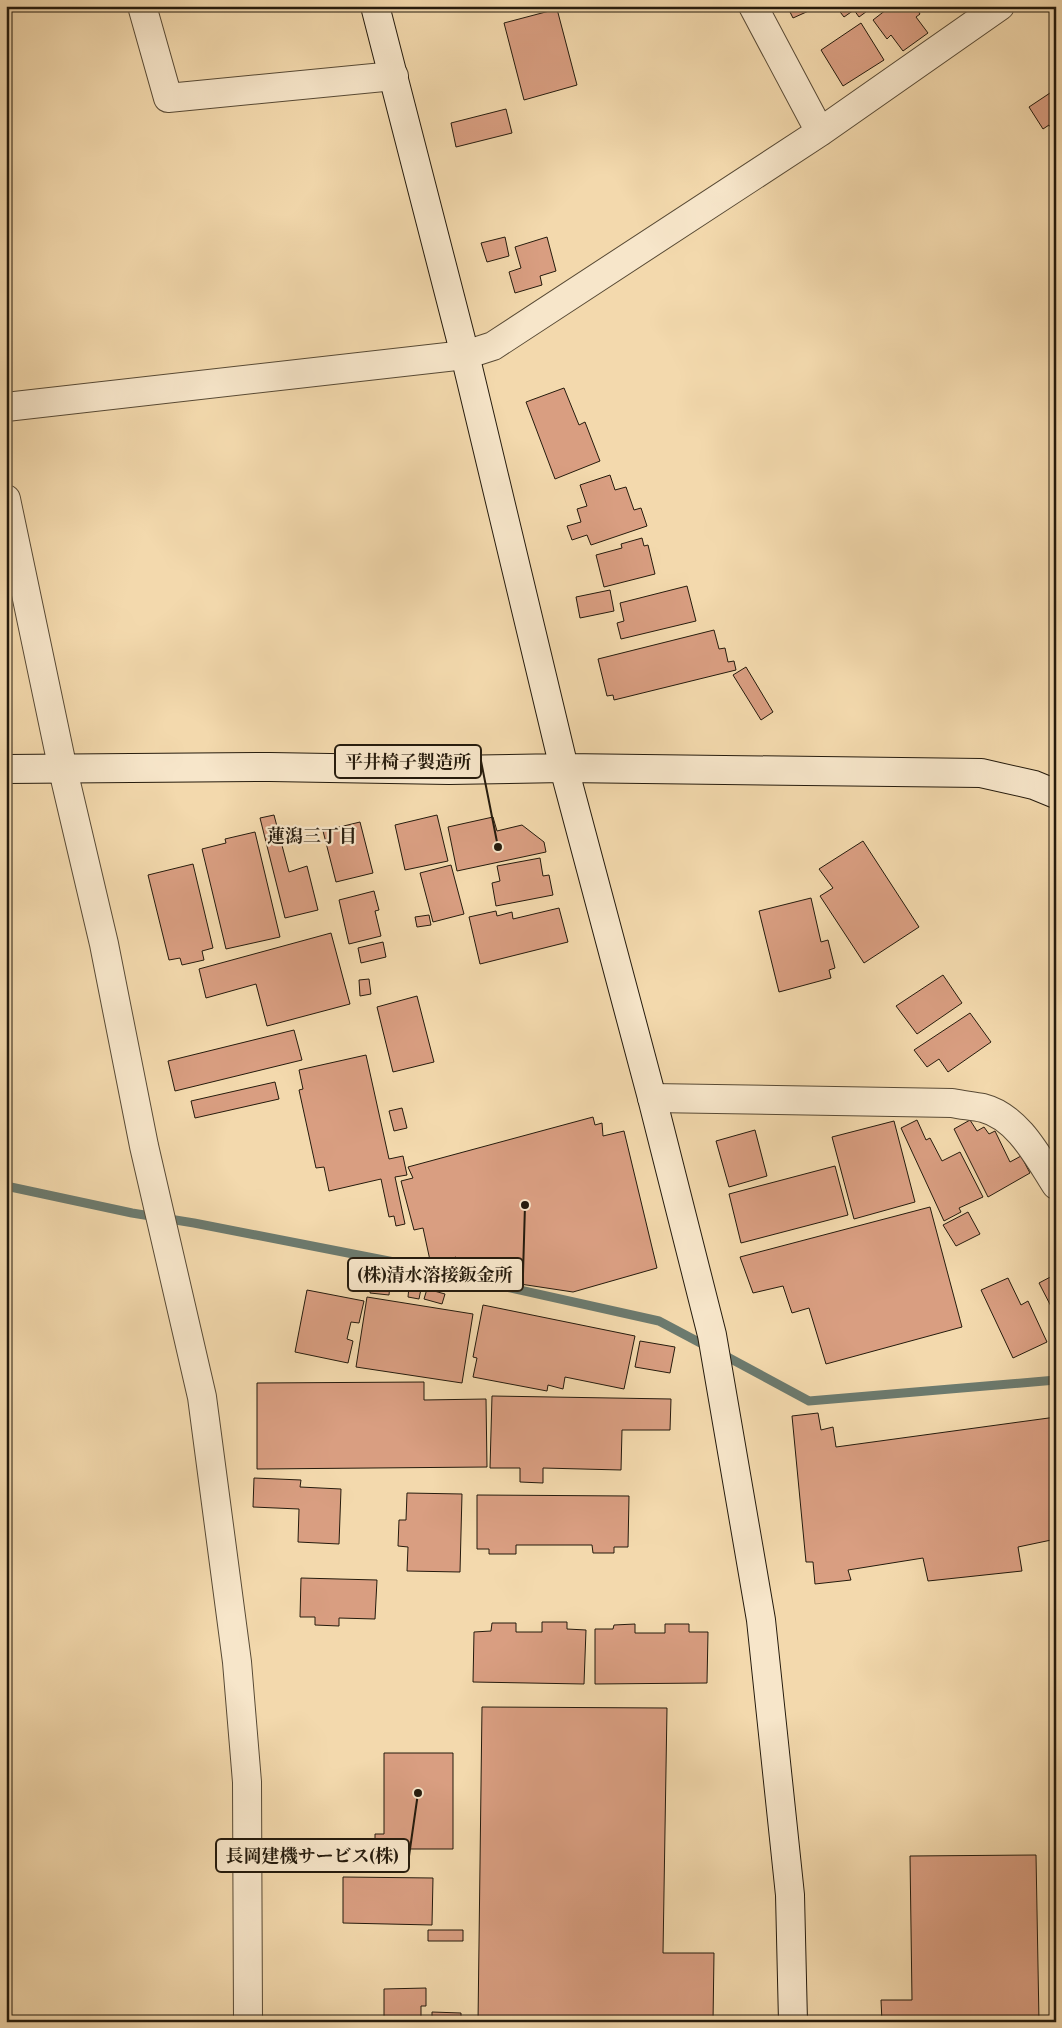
<svg xmlns="http://www.w3.org/2000/svg" width="1062" height="2028" font-family="'Libre Bodoni','Noto Serif JP',serif">
	<style>
		.lines { fill: none; stroke-linecap: round; stroke-linejoin: round }
		.stream { stroke: #6c7a6e; stroke-width: 9 }
		.building { fill: #d99e81; stroke: #251b0d }
		.street-casing { stroke: #584a35; stroke-width: 30 }
		.secondary-casing { stroke: #251b0d; stroke-width: 30 }
		.street { stroke: #f7e6ca; stroke-width: 28 }
		.secondary { stroke: #f7e6ca; stroke-width: 28 }
		.labels { text-anchor: middle; dominant-baseline: central; stroke-width: 4.5; stroke-linejoin: round; paint-order: stroke }
		.neighbourhood-label { font-size: 18px; font-weight: bold; fill: #251b0d; stroke: #f7e6ca }
		.leader { fill: none; stroke: #251b0d; stroke-width: 2 }
		.callout-dot { fill: #251b0d; stroke: #f7e6ca; stroke-width: 2 }
		.callout { fill: #f7e6ca; stroke: #251b0d; stroke-width: 2 }
		.callout-label { font-size: 18px; text-anchor: middle; font-weight: bold; fill: #251b0d }
	</style>
	<rect width="100%" height="100%" fill="#f3d9ad"/>
	<filter id="stains"><feTurbulence type="fractalNoise" baseFrequency=".004" numOctaves="4"/><feColorMatrix values="0 0 0 0 .2 0 0 0 0 .09 0 0 0 0 .02 0 0 0 .5 -.17"/></filter>
	<radialGradient id="worn" r=".72"><stop offset=".6" stop-color="#630" stop-opacity="0"/><stop offset="1" stop-color="#630" stop-opacity=".3"/></radialGradient>
	<g class="lines">
		<path class="stream" d="M6,1186L132,1213L194,1223L394,1262L659,1321L708,1347
			M720,1353L809,1401L1056,1380"/>
	</g>
	<path class="building" d="M787,6H812L813,9L793,18Z
		M840,6H874L859,17L854,10L844,17L837,8Z
		M891,6H915L920,14L916,17L928,33L903,51L891,35L887,39L873,20Z
		M557,9L577,85L524,100L504,23Z
		M861,23L884,60L843,86L821,50Z
		M1056,89V135L1049,125L1043,129L1029,107Z
		M506,109L512,133L456,147L451,123Z
		M505,237L509,256L487,262L481,243Z
		M547,237L556,271L540,276L542,285L515,293L509,272L521,268L515,247Z
		M564,388L579,425L585,422L600,461L555,479L526,402Z
		M610,475L615,490L626,487L634,510L641,508L647,526L591,545L587,535L572,540L567,526L581,522L577,509L587,506L580,485Z
		M642,538L644,546L648,545L655,574L604,587L596,555L622,548L621,544Z
		M687,586L696,621L621,639L617,623L624,621L620,603Z
		M610,590L614,611L580,618L576,597Z
		M714,630L719,649L725,648L728,662L734,661L736,670L614,700L613,695L607,696L598,659Z
		M746,667L773,712L761,720L733,675Z
		M274,815L289,872L307,866L318,910L285,918L260,818Z
		M437,815L448,861L405,870L395,825Z
		M493,817L497,831L522,825L544,842L546,852L457,871L448,827Z
		M360,822L373,873L336,882L323,831Z
		M255,832L280,937L226,949L202,849L226,843L225,839Z
		M863,841L919,927L864,963L820,896L833,888L819,869Z
		M540,858L543,876L549,875L553,895L496,906L492,883L500,881L497,866Z
		M193,864L213,948L202,951L204,960L182,965L180,958L169,960L148,875Z
		M451,865L464,914L433,922L420,873Z
		M374,891L379,910L375,911L381,936L349,944L339,900Z
		M811,898L821,942L828,940L835,968L829,970L831,978L779,992L759,911Z
		M559,908L568,942L480,964L469,917L496,911L497,916L512,912L513,919Z
		M429,915L431,925L417,927L415,917Z
		M331,933L350,1004L267,1026L256,984L206,998L199,969Z
		M383,942L386,957L361,963L358,948Z
		M943,975L962,1003L917,1034L896,1006Z
		M369,979L371,994L360,996L359,980Z
		M417,996L434,1062L393,1072L377,1007Z
		M970,1013L991,1042L948,1072L939,1059L927,1067L914,1050Z
		M294,1030L302,1060L175,1091L168,1061Z
		M366,1055L389,1159L403,1156L407,1175L395,1177L405,1224L396,1226L394,1216L389,1217L381,1179L329,1191L324,1167L316,1168L299,1090L303,1089L299,1070Z
		M275,1082L279,1099L195,1118L191,1101Z
		M402,1108L407,1128L394,1131L389,1111Z
		M593,1117L595,1125L602,1123L603,1136L624,1131L657,1268L573,1292L454,1274L451,1266L459,1263L456,1257L431,1265L423,1228L414,1230L401,1181L413,1178L408,1167Z
		M917,1120L926,1140L930,1138L942,1161L960,1152L983,1197L959,1208L961,1212L944,1221L901,1128Z
		M970,1120L977,1131L984,1127L989,1134L995,1131L1010,1162L1021,1156L1030,1173L988,1197L954,1129Z
		M894,1121L915,1202L854,1219L832,1137Z
		M755,1130L767,1176L729,1187L716,1141Z
		M835,1166L848,1215L741,1243L729,1194Z
		M930,1207L962,1327L826,1364L809,1308L792,1313L783,1286L753,1293L740,1257Z
		M968,1212L980,1234L956,1246L943,1225Z
		M1056,1274V1316L1039,1283Z
		M1008,1278L1021,1305L1028,1301L1047,1342L1013,1358L981,1290Z
		M372,1281L390,1284L389,1295L370,1293Z
		M409,1287L421,1289L419,1299L408,1297Z
		M427,1289L445,1294L442,1304L424,1299Z
		M307,1290L364,1301L359,1323L351,1322L347,1339L353,1341L348,1363L295,1352Z
		M367,1297L473,1314L462,1383L356,1367Z
		M483,1305L635,1336L624,1389L565,1377L563,1389L548,1385L547,1391L473,1377L477,1358L473,1357Z
		M640,1341L675,1347L670,1373L635,1367Z
		M424,1382V1400L486,1399L487,1467L257,1469V1383Z
		M492,1396L671,1399L670,1430H622L621,1470L543,1468V1483L520,1482V1468H490Z
		M818,1413L821,1430L833,1427L836,1447L1056,1417V1539L1018,1547L1022,1571L928,1581L923,1558L848,1570L851,1580L815,1584L813,1562H806L792,1416Z
		M254,1478L301,1480L300,1487L341,1489L339,1544L298,1542L299,1509L253,1507Z
		M407,1493L462,1494L460,1572L407,1571L408,1547L398,1546L399,1520H406Z
		M477,1495L629,1496L628,1547H614V1553H593L592,1545H516V1554H489V1549H477Z
		M301,1578L377,1580L375,1619L339,1618V1626L315,1625V1617H300Z
		M542,1622H567V1629L586,1630L584,1684L473,1682L474,1632L491,1631L492,1623H516V1632H542Z
		M635,1624V1633H665V1624H689V1632H708L707,1683L595,1684V1629H613L614,1625Z
		M482,1707L667,1708L663,1953H714L713,2022H478Z
		M384,1753H453V1849H375V1834H384Z
		M1036,1855L1039,2022H882L881,2000H912L910,1856Z
		M343,1877L433,1878L432,1925L343,1923Z
		M428,1930H463V1941H428Z
		M426,1988V2006H421V2022H384V1989Z
		M432,2012L461,2013V2022H432Z"/>
	<g class="lines">
		<g class="street-casing">
			<path id="street" d="M142,6L168,98L394,76
				M753,6L820,132
				M6,407L465,355L493,346L820,132L1000,6
				M6,499L63,770L104,944L144,1146L202,1397L237,1662L247,1782L248,2022
				M652,1098L952,1103C962,1105 973,1106 983,1108C1018,1117 1038,1157 1056,1185"/>
		</g>
		<g class="secondary-casing">
			<path id="secondary" d="M375,6L465,355L564,768L652,1098L712,1335L761,1620L790,1895L793,2022
				M6,769L270,767L449,770L564,768L981,773L1034,785L1056,794"/>
		</g>
		<use href="#street" class="street"/>
		<use href="#secondary" class="secondary"/>
	</g>
	<g class="labels">
		<g class="neighbourhood-label">
			<text x="312" y="836">蓮潟三丁目</text>
		</g>
	</g>
	<path class="leader" d="M498 847L481 761M525 1205L523 1274M418 1793L409 1856"/>
	<g class="callout-dot">
		<circle cx="498" cy="847" r="5"/>
		<circle cx="525" cy="1205" r="5"/>
		<circle cx="418" cy="1793" r="5"/>
	</g>
	<g class="callout">
		<rect x="335" y="745" width="146" height="33" rx="5"/>
		<rect x="348" y="1258" width="175" height="33" rx="5"/>
		<rect x="216" y="1839" width="193" height="33" rx="5"/>
	</g>
	<g class="callout-label">
		<text x="408" y="768">平井椅子製造所</text>
		<text x="435" y="1281">(株)清水溶接鈑金所</text>
		<text x="312" y="1862">長岡建機サービス(株)</text>
	</g>
	<rect width="1062" height="2028" fill="none" stroke="#f3d9ad" stroke-width="25"/>
	<rect x="8" y="8" width="1047" height="2013" fill="none" stroke="#251b0d" stroke-width="2.5"/>
	<rect x="12" y="12" width="1037" height="2003" fill="none" stroke="#251b0d"/>
	<rect width="100%" height="100%" filter="url(#stains)"/>
	<rect width="100%" height="100%" fill="url(#worn)"/>
</svg>
